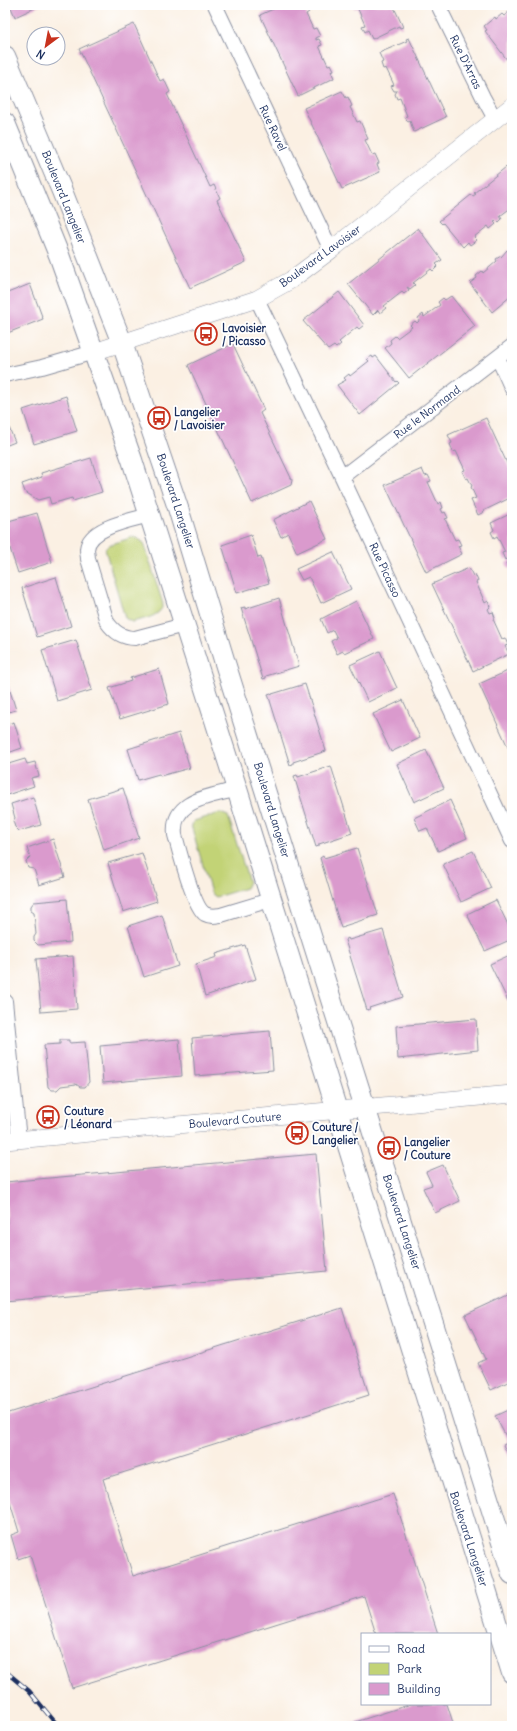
<svg xmlns="http://www.w3.org/2000/svg" width="517" height="1731" font-family="Delius,sans-serif">
	<style>
		.green { fill: #c2d376; stroke: #6e816a }
		.building { fill: #da9acd }
		.lines { fill: none; stroke-linecap: round; stroke-linejoin: round }
		.minor-casing { stroke: #8b90a0; stroke-width: 16 }
		.tertiary-casing { stroke: #8b90a0; stroke-width: 18 }
		.secondary-casing { stroke: #8b90a0; stroke-width: 22 }
		.minor { stroke: #fff; stroke-width: 14 }
		.tertiary { stroke: #fff; stroke-width: 17 }
		.secondary { stroke: #fff; stroke-width: 20 }
		.rail-casing { stroke: #1b2f5e; stroke-width: 4.5 }
		.rail { stroke: #fff; stroke-width: 3; stroke-dasharray: 9; stroke-linecap: butt }
		.labels { text-anchor: middle; dominant-baseline: central; stroke-width: 3.5; stroke-linejoin: round; paint-order: stroke }
		.street-label { font-size: 11px; fill: #1b2f5e; stroke: #fff }
		.poi-label { font-size: 11px; font-weight: bold; fill: #1b2f5e; stroke: #fff; text-anchor: start }
	</style>
	<rect width="100%" height="100%" fill="#fff"/>
	<filter id="ink" filterUnits="userSpaceOnUse"><feTurbulence type="fractalNoise" baseFrequency=".025" numOctaves="2"/><feDisplacementMap in="SourceGraphic" scale="8" xChannelSelector="R" yChannelSelector="G"/><feConvolveMatrix kernelMatrix="1 2 1 2 8 2 1 2 1" color-interpolation-filters="sRGB"/></filter>
	<filter id="wash" filterUnits="userSpaceOnUse"><feTurbulence type="fractalNoise" baseFrequency=".012" numOctaves="4" result="noise"/><feDisplacementMap in="SourceGraphic" scale="16" xChannelSelector="R" yChannelSelector="G"/><feGaussianBlur stdDeviation="0.9" result="paint"/><feColorMatrix in="noise" values="0 0 0 0 0 0 0 0 0 0 0 0 0 0 0 0 0 1.4 0 .05"/><feComposite in="paint" operator="in"/></filter>
	<g filter="url(#wash)">
		<rect width="100%" height="100%" fill="#fbf0e3"/>
		<path class="green" d="M133,537L137,538L144,543L163,604C161,617 143,619 132,622L125,618L105,549L109,545Z
			M220,813L228,816L249,882L246,888L216,897L211,893L191,825L194,821Z"/>
		<g id="blocks">
			<path class="building" d="M10,5H41L15,17Z
				M282,5H305L309,12L306,14L313,29L316,28L320,36L316,38V40L319,39L322,45L319,46L328,65L331,64L334,70L331,71L334,78L298,96L260,15Z
				M353,5H393L403,27L400,28L399,26L372,39L368,30L365,32L362,26L365,25L357,7L355,9Z
				M510,11L512,12V58L508,61L485,31L487,30L484,26L495,17L496,19L502,14L504,16Z
				M134,24L160,81L164,79L170,92L167,94L210,187L214,185L220,198L217,200L246,262L190,288L79,49Z
				M409,38L446,117L414,132L410,121L408,122L405,117L407,116L400,98L397,99L395,94L397,91H394L391,86L394,85L386,68L383,69L381,63L383,62L379,53L407,41L406,39Z
				M342,91L346,98L348,97L352,106L350,107L357,122L360,121L368,139L365,140L372,155L375,154L379,163L377,164L380,172L342,189L304,108Z
				M506,167L512,177V207L500,216L502,219L498,223L495,220L494,222L496,224L490,229L488,226L474,237L477,240L470,245L468,242L463,247L443,223L442,224L439,221L471,195L473,196L476,194L474,193Z
				M418,228L442,260L436,264L438,266L433,271L431,269L413,283L415,285L410,289L407,287L409,290L404,294L402,292L384,306L386,308L380,313L378,310L373,315L348,284Z
				M512,249V295L492,312L470,283L477,278L476,276L482,271L483,273L497,261L496,259L501,256V257L507,250L509,252Z
				M30,284L43,319L5,334V294Z
				M339,292L364,325L359,329L357,327L339,342L341,344L336,348L334,346L328,350L303,321Z
				M451,296L475,326L409,378L385,348L391,343L390,340L395,336L397,338L412,327L410,325L415,321L417,323L419,321L418,318L423,314L424,317L440,305L438,302L443,298L445,300Z
				M233,344L264,410L260,413L292,480L291,485L252,503L188,365Z
				M372,356L373,358L376,356L396,382L397,381L399,383L360,415L337,385L346,380L344,378L349,374L350,376L369,361L367,359Z
				M66,396L77,431L34,444L23,410Z
				M5,418L15,442L5,446Z
				M486,418L512,474V497L483,511L484,512L478,515L471,500L476,498L471,487L472,486L468,478L466,479L462,471L465,470L456,451L453,452L450,444L452,443L448,435Z
				M91,458L102,492L73,501L72,498L51,504L49,497L38,500L25,492L22,484L42,477L41,473Z
				M422,469L425,476L428,475L431,481L428,482L438,504L441,502L443,508L441,509L443,513L445,512L448,518L445,519L455,540L458,539L461,545L458,546L462,554L426,572L385,485Z
				M309,501L327,539L297,553L288,533L281,537L273,520Z
				M37,513L52,562L18,573L5,533V522Z
				M512,513V567L509,569L506,563L509,561L507,558L505,560L502,553L505,552L497,536L494,538L491,532L494,530L491,523Z
				M251,535L258,558L261,557L269,583L237,593L222,545Z
				M333,552L351,589L321,603L309,577L302,580L296,569Z
				M469,568L473,576L475,574L478,581L476,582L485,603L488,601L490,607L488,609L490,613L493,612L495,618L493,619L502,639L505,638L508,645L505,646L509,654L473,671L432,584Z
				M56,577L71,626L37,637L22,588Z
				M279,598L299,666L266,676V678L263,679L241,608L245,607V609Z
				M356,601L374,639L344,653L343,651L337,654L331,641L337,638L333,630L327,633L321,619Z
				M76,640L92,690L57,701L42,650Z
				M380,651L397,688L368,702L350,665Z
				M159,669L169,704L120,719L109,688L131,681L130,678Z
				M512,669V756L479,684Z
				M7,681L16,710L5,713V682Z
				M305,684L326,751L293,762V764L290,765L268,694L271,693L272,694Z
				M403,700L420,738L391,752L373,714Z
				M14,722L22,748L5,754V725Z
				M179,733L190,768L160,776L159,774L138,780L128,749Z
				M426,750L444,788L414,802L397,764Z
				M25,759L27,764L35,762L39,776L31,778L34,786L7,795L5,788V765Z
				M331,766L352,833L319,844V846L316,847L294,776L297,775L298,777Z
				M123,788L139,838L104,850L88,799Z
				M33,797L41,825L19,831L15,827L13,821L15,818L11,804Z
				M450,800L467,838L438,851L427,828L420,831L414,818Z
				M53,839L65,877L39,885L34,869L28,868L26,861L30,857L27,848Z
				M357,848L378,915L344,926L345,927L341,928L320,858L323,856L324,858Z
				M473,851L491,888L461,902L443,864Z
				M142,853L157,901L123,912L108,863Z
				M67,899L71,942L38,945L34,941V937L36,934L34,913L31,911V906L34,902Z
				M496,900L512,933V939L485,951L467,914Z
				M162,915L178,966L144,977L128,926Z
				M383,930L403,997L369,1008L370,1009L367,1010L345,940L348,938L349,940Z
				M245,945L256,979L205,996L196,964L217,957L216,954Z
				M512,954V999L508,1001L490,964Z
				M73,956L77,1009L41,1012L36,959Z
				M476,1019L478,1050L398,1059L396,1026Z
				M270,1031L273,1070L195,1076L192,1038Z
				M179,1039L182,1076L103,1083L100,1046Z
				M60,1040H69V1043L85,1042L89,1082L85,1087H80L76,1084L61,1086L57,1090H52L48,1087L44,1045L60,1044Z
				M316,1154L327,1271L5,1301V1223H7L5,1182Z
				M443,1165L460,1201L435,1213L423,1188L432,1185L426,1172Z
				M512,1293V1380L491,1390L478,1363L486,1359L465,1315Z
				M342,1308L369,1395L103,1479L133,1576L393,1494L438,1634H376L364,1596L72,1688L30,1555L18,1559L11,1535L19,1532L5,1486V1414Z
				M512,1408V1462L503,1445L509,1442L495,1416Z
				M411,1704H447L454,1726H343Z"/>
		</g>
	</g>
	<g filter="url(#ink)">
		<use href="#blocks" fill-opacity="0" stroke="#8b90a0" stroke-width="1"/>
		<g class="lines">
			<g class="minor-casing">
				<path id="minor" d="M215,5L331,250
					M438,5L483,97L495,119
					M257,299L342,477L512,841
					M498,358L512,389
					M5,375L42,367L94,352
					M342,477L512,346
					M150,515C132,520 89,527 87,549C87,552 88,556 88,559L107,622C114,632 122,638 135,638L184,625
					M237,789C210,797 171,799 175,835C179,850 194,908 205,914C211,917 215,916 221,915L270,900
					M5,1001L19,1140"/>
			</g>
			<g class="tertiary-casing">
				<path id="tertiary" d="M94,352L257,299L291,280L331,250L512,106
					M5,1141L512,1094"/>
			</g>
			<g class="secondary-casing">
				<path id="secondary" d="M5,56L62,191L122,343L178,508L225,663L512,1574
					M5,123L59,255L132,460L237,789L512,1673"/>
			</g>
			<use href="#minor" class="minor"/>
			<use href="#tertiary" class="tertiary"/>
			<use href="#secondary" class="secondary"/>
			<g class="rail-casing">
				<path id="rail" d="M5,1671L29,1691L58,1726"/>
			</g>
			<use href="#rail" class="rail"/>
		</g>
	</g>
	<defs>
		<g id="bus-ring" transform="scale(1.15)"><circle r="9.5" fill="#fff" stroke="#c8321e" stroke-width="1.5"/><path d="M-5-6H5V4H4V6H2V4H-2V6H-4V4H-5ZM-3.5-4V0h7V-4ZM-3.5 1.2v1.5H-2V1.2ZM2 1.2v1.5H3.5V1.2Z" fill="#c8321e"/></g>
	</defs>
	<g fill-rule="evenodd">
		<use href="#bus-ring" x="206" y="334"/>
		<use href="#bus-ring" x="159" y="418"/>
		<use href="#bus-ring" x="48" y="1117"/>
		<use href="#bus-ring" x="297" y="1133"/>
		<use href="#bus-ring" x="389" y="1148"/>
	</g>
	<g class="labels">
		<g class="street-label">
			<text transform="translate(466 62) rotate(64)">Rue D'Arras</text>
			<text transform="translate(273 128) rotate(65)">Rue Ravel</text>
			<text transform="translate(64 197) rotate(68)">Boulevard Langelier</text>
			<text transform="translate(320 256) rotate(-36)">Boulevard Lavoisier</text>
			<text transform="translate(427 412) rotate(-37)">Rue le Normand</text>
			<text transform="translate(176 501) rotate(72)">Boulevard Langelier</text>
			<text transform="translate(385 570) rotate(65)">Rue Picasso</text>
			<text transform="translate(272 810) rotate(73)">Boulevard Langelier</text>
			<text transform="translate(235 1120) rotate(-5)">Boulevard Couture</text>
			<text transform="translate(402 1222) rotate(72)">Boulevard Langelier</text>
			<text transform="translate(469 1539) rotate(72)">Boulevard Langelier</text>
		</g>
		<g class="poi-label">
			<text x="222" y="328">Lavoisier<tspan x="222" dy="13">/ Picasso</tspan></text>
			<text x="174" y="412">Langelier<tspan x="174" dy="13">/ Lavoisier</tspan></text>
			<text x="64" y="1111">Couture<tspan x="64" dy="13">/ Léonard</tspan></text>
			<text x="312" y="1127">Couture /<tspan x="312" dy="13">Langelier</tspan></text>
			<text x="404" y="1142">Langelier<tspan x="404" dy="13">/ Couture</tspan></text>
		</g>
	</g>
	<rect width="517" height="1731" fill="none" stroke="#fff" stroke-width="20"/>
	<rect x="361" y="1633" width="130" height="72" fill="#ffffff" stroke="#a4acbf"/>
	<rect x="369" y="1646" width="20" height="6" fill="#ffffff" stroke="#a4acbf"/>
	<text x="397" y="1653" font-size="12" fill="#1b2f5e">Road</text>
	<rect x="369" y="1663" width="20" height="12" fill="#c2d376" stroke="#a4acbf"/>
	<text x="397" y="1673" font-size="12" fill="#1b2f5e">Park</text>
	<rect x="369" y="1683" width="20" height="12" fill="#da9acd" stroke="#a4acbf"/>
	<text x="397" y="1693" font-size="12" fill="#1b2f5e">Building</text>
	<g transform="translate(46 46) rotate(212)"><circle r="19" fill="#ffffff" stroke="#a4acbf"/>
	<path d="M0-3L7 15L0 10L-7 15Z" fill="#c8321e"/>
	<text y="-6" font-size="11" font-weight="bold" text-anchor="middle" fill="#1b2f5e">N</text>
	</g>
</svg>
